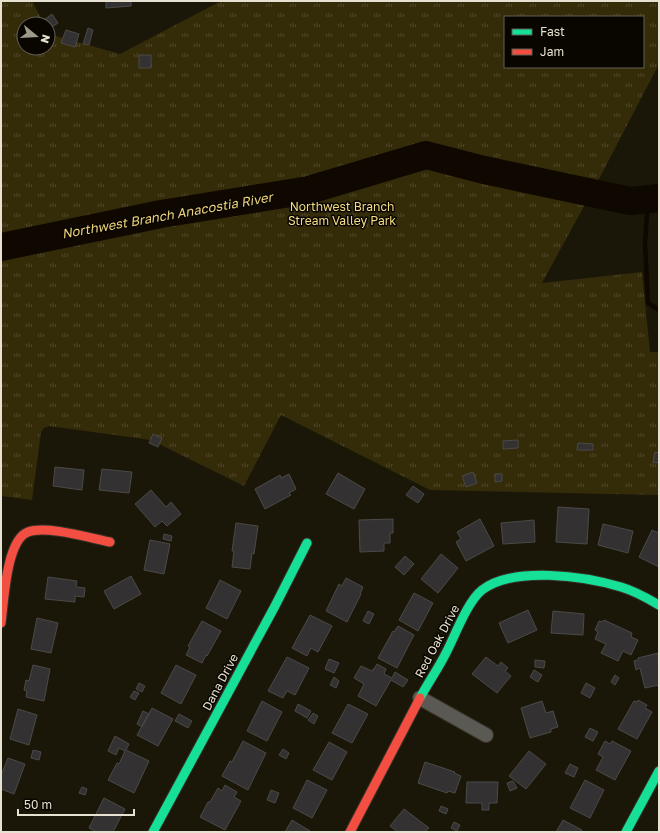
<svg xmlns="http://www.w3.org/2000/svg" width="660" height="833" font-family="'Golos Text',sans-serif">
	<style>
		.park { fill: url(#park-tufts); fill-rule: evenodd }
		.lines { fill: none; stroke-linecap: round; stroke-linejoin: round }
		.stream { stroke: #0f0801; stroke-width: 4.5 }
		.river { stroke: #0f0801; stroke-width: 28 }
		.building { fill: #333132; stroke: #4b4a48 }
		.street-casing { stroke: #363226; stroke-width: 16 }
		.fast-casing { stroke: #363226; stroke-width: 11 }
		.jam-casing { stroke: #363226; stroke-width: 11 }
		.street { stroke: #5b5954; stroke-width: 14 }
		.fast { stroke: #16e098; stroke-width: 9 }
		.jam { stroke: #f24e42; stroke-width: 9 }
		.labels { text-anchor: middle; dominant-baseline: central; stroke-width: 3; stroke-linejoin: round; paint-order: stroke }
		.park-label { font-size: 12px; fill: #f5dc82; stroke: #090600 }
		.street-label { font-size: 12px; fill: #e6e1d0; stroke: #090600 }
		.water-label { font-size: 13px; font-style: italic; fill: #edd37a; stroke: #090600 }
	</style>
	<defs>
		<pattern id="park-tufts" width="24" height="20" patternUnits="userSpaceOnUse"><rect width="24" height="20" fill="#342b09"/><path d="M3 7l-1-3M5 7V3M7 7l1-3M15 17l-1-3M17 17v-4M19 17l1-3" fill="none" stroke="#51492c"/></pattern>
	</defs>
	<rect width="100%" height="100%" fill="#1b1708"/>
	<path class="park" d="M1,1H32L44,24H24V48H48V32L49,34L120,54L221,1H659V64L600,177L542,283L642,272L650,352H659V495L430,490L281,415L244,486L151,440L49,426L44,428L41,432L32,500L1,496V497ZM505,17H643V67H505Z"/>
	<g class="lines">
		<path class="stream" d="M648,199L645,243L648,303L659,310"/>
		<path class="river" d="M1,247L161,214L309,190L426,155L484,170L630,201L659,198"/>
	</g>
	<path class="building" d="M106,1H131V6L106,8Z
		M52,14L58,23L49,29L48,24H46L44,20Z
		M88,28L93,30L89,45L83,44Z
		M66,30L79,34L75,47L61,43Z
		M139,55H151V68H139Z
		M153,434L162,438L158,447L149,443Z
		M518,440V448L503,449V441Z
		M578,443L593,444V450H577Z
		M655,452L659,453V463L653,462Z
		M55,467L84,470L82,490L53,486Z
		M102,469L132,472L129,493L99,490Z
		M473,472L477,483L466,487L462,476Z
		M338,473L365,489L354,509L326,494Z
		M289,474L296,489L289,493L291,495L265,509L255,489L280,475L281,478Z
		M495,474H502V481L495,482Z
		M413,486L424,494L418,503L406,495Z
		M151,490L166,507L171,502L181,514L167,526L162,521L155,527L135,504Z
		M558,507L589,509L587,544L556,542Z
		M393,519V533H390V543H384V551L360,552L359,520Z
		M480,519L494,546L466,561L456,542L461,539L457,532Z
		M534,520L535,542L503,544L501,523Z
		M236,523L258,526L254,554L252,553L250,569L232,567L234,551H232Z
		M603,524L633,531L628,553L598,545Z
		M652,530L659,533V567L639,557Z
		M164,534L172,536L171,541L163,539Z
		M150,540L170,544L164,574L144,570Z
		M441,554L458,568L438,593L421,579Z
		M405,556L414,564L404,575L395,567Z
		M131,576L141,594L114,609L104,591Z
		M48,577L77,581L76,587L85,588L84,597L75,596V602L45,599Z
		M346,578L363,587L360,594H361L347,622L326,611L339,584L342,586Z
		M220,580L241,591L227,619L206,608Z
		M414,593L433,603L418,631L399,620Z
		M528,610L537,630L508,643L499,623Z
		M368,611L374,614L369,624L363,621Z
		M553,611L584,614L583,635L551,633Z
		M310,615L332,626L318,652L311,648L307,656L292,648Z
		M37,618L58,623L51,653L31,649Z
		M604,620L632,633L631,637L638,640L631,655L623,651L618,661L601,653L606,644L595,639L598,632L595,630L599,621L602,622Z
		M202,621L221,631L207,656L206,655L202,663L186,655L190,647L188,646Z
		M398,626L414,635L397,668L378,658L393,631L394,632Z
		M658,653L659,685L645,688L640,668L636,670L634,661L638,660V658Z
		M287,657L309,668L295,695L287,691L283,698L268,691Z
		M486,657L498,666L501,662L508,668L505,671L511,676L497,693L472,674Z
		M329,659L339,663L334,673L325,669Z
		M535,660L545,661L544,668L535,667Z
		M377,664L386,669L384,674L392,678L395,672L408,680L403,687L391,680L376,706L358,696L364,684L354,678L361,666L372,671L373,669H374Z
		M33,665L50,669L44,701L26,697L27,691L24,690L26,680L29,681Z
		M176,665L196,675L181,704L161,693Z
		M534,670L542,675L538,682L530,677Z
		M615,675L619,678L615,685L611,682Z
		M334,677L339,681L336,688L330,685Z
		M139,683L145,686L142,692L136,689Z
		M586,683L595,688L590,698L581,693Z
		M134,691L139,693L135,700L130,697Z
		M638,700L647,705L645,708L652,712L637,739L618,729L634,701L637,702Z
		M262,701L282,712L267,741L247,731Z
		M542,701L546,713L553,711L558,727L551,729V732L530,738L521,708Z
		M298,704L311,711L307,718L295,711Z
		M348,704L368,714L352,743L332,733Z
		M152,708L173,719L158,746L137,735Z
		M18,709L37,715L29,745L10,739Z
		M143,711L149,714L142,727L137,724Z
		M313,713L318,716L314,724L308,720Z
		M179,714L192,721L188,728L175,721Z
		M590,728L598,732L593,741L585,737Z
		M115,736L129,744L126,750L149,761L134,793L108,780L117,763L119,764L125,751L119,748L116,755L108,751Z
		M243,741L266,753L248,790L222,776L230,761L232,762Z
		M605,741L610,744L612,741L631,751L615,780L596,770L603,757L598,754Z
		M329,742L347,752L332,780L313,770Z
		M283,749L289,753L286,759L279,755Z
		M33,750L41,752L39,760L31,758Z
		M529,751L546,764L526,789L509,776Z
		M8,758L25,764L14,794L1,789V773H2Z
		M425,762L455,772L454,773L461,776L455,793L448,791L447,793L418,783Z
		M570,764L578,768L574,777L565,773Z
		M307,780L327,790L312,818L293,808Z
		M585,780L604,790L590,818L570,808Z
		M513,781L517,788L510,791L507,783Z
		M467,782H498L497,803H489V810H482V803H466Z
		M225,785L237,792L234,797L241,801L225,830L200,817L208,802H210L218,788L222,791Z
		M82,787L87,789L85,795L79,793Z
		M271,790L279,793L275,803L267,800Z
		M104,798L125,809L113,832H97L89,828Z
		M441,806L448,809L446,814L439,811Z
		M404,809L429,828L425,832H398L390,826Z
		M292,820L310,831L309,832H285Z
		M563,820L582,830L581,832H556Z
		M454,822L460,825L457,831L451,828Z"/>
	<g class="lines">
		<g class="street-casing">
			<path id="street" d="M420,698L486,735"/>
		</g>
		<g class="fast-casing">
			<path id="fast" d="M420,698C428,683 438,669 446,653C455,636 467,602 482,590C514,566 584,576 621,587C635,591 647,598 659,605
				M153,832L275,606L307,543
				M626,832L659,771"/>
		</g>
		<g class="jam-casing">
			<path id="jam" d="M1,623C4,602 6,540 28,532C46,525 90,538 110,542
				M350,832L420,698"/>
		</g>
		<use href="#street" class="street"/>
		<use href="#fast" class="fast"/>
		<use href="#jam" class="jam"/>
	</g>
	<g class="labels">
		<g class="park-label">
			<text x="342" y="206">Northwest Branch<tspan x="342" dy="14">Stream Valley Park</tspan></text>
		</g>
		<g class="street-label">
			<text transform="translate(437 641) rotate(-62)">Red Oak Drive</text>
			<text transform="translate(220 682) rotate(-62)">Dana Drive</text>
		</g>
		<g class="water-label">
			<text transform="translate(167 215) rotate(-10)">Northwest Branch Anacostia River</text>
		</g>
	</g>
	<rect width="660" height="833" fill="none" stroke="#e6e1d0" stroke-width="4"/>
	<rect x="504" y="16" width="140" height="52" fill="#090600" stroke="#615e53"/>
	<rect x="512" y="29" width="20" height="6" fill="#16e098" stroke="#615e53"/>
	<text x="540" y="36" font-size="12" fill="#e6e1d0">Fast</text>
	<rect x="512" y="49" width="20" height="6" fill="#f24e42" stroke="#615e53"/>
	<text x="540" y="56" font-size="12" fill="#e6e1d0">Jam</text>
	<g transform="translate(36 36) rotate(108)"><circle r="19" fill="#090600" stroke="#615e53"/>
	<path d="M0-3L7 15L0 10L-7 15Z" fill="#9f9a8a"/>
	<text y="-6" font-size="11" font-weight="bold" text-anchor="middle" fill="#e6e1d0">N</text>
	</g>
	<path d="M18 809v6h116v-6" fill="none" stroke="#e6e1d0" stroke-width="2"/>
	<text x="24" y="809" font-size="12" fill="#e6e1d0" stroke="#090600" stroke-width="3" paint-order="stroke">50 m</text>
</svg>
